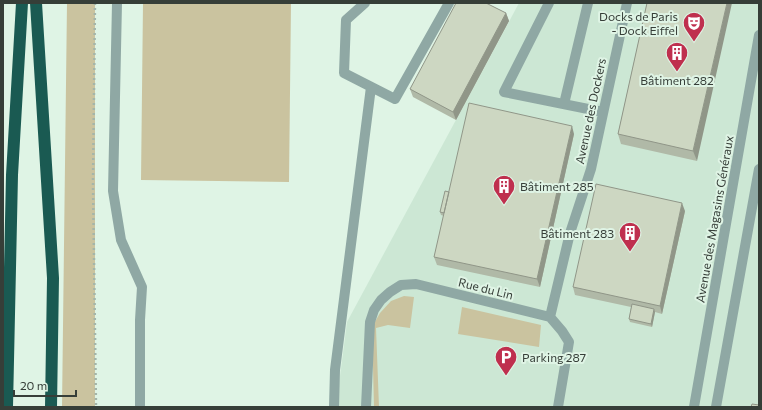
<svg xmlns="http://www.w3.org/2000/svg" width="762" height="410" font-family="Commissioner,sans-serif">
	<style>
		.built { fill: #cce7d4 }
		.green { fill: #cac39f }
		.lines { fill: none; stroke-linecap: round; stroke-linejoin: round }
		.path { stroke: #a4b5a9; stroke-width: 2.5; stroke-dasharray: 2 3; stroke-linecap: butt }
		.minor { stroke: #8fa8a4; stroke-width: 10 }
		.highway { stroke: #1a5a52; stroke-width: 12 }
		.wall { fill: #b0b9a7 }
		.shaded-wall { fill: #909688 }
		.building { fill: #cdd7c2; stroke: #909688 }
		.labels { text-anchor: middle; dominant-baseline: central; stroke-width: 4; stroke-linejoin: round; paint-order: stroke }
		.poi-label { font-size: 12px; fill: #363e38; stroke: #dff4e5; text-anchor: end }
		.street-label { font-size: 12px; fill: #363e38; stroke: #dff4e5 }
	</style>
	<rect width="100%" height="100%" fill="#dff4e5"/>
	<path class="built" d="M519,3H759V407H336L347,322Z"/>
	<path class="green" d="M67,3H95V407H62Z
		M143,3H291L289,182L141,180Z
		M404,296L414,297L410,328L388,325L376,328L379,407H374L372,327L380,313L391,301Z
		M462,307L541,325L539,347L458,334Z"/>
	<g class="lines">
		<path class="path" d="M95,3L93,183L96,407"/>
		<path class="minor" d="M117,3L113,191L121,240L142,287L140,320V407
			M365,3L346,20L344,73L395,99L449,3
			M549,3L504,92L603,112
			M564,104L588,3
			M550,317L570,233L591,169L627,3
			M550,317L562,331L569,342L558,407
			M334,407L335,370L371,87
			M366,407L370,322L374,310L381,300L390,292L401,285L416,284L550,317
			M694,407L759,35
			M716,407L759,169"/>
		<path class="highway" d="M36,3L53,278L51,407
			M7,407L12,175L22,3"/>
	</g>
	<path class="wall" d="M647,3L697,161L621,144L618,134Z
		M506,13L509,21L456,120L413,97L410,89Z
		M574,134L540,287L437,265L434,257L444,216L441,215L440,212L449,192Z
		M685,211L662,314L655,312L652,327L630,322L629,319L631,307L575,295L573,287Z"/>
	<path class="shaded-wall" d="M727,3H732L697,161L693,151Z
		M506,13L509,21L456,120L453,112Z
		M572,126L574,134L540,287L537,279Z
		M682,203L685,211L662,314L660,306Z
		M654,309L655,312L652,327L651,324Z"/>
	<path class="building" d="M456,3H486L506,13L453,112L410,89Z
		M647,3H727L693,151L618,134Z
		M469,103L572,126L537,279L434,257Z
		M596,184L682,203L660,306L573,287Z
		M445,191L449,192L444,213L440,212Z
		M632,304L654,309L651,324L629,319Z
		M752,404L759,405V407H751Z"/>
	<defs>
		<g id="theatre-pin" transform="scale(1.15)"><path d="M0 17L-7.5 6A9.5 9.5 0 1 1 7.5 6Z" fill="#bf2f4e" stroke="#dff4e5"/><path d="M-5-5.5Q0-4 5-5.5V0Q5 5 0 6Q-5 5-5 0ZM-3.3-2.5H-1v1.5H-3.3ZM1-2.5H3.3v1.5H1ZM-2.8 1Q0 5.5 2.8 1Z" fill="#fff"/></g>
		<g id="building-pin" transform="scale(1.15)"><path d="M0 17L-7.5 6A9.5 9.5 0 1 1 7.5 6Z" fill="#bf2f4e" stroke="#dff4e5"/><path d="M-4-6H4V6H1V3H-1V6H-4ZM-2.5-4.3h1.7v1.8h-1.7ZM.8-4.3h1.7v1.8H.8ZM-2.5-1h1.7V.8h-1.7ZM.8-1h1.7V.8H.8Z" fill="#fff"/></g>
		<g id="parking-pin" transform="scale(1.15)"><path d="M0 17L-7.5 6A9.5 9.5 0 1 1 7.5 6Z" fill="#bf2f4e" stroke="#dff4e5"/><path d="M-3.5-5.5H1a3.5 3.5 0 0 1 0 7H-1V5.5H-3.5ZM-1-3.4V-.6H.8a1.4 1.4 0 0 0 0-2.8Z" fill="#fff"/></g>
	</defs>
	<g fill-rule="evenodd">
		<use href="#theatre-pin" x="694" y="23"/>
		<use href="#building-pin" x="677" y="53"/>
		<use href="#building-pin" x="504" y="186"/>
		<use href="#building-pin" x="630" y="233"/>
		<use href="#parking-pin" x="506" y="357"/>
	</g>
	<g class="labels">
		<g class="poi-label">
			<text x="678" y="16">Docks de Paris<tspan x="678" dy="14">- Dock Eiffel</tspan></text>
			<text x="677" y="80" text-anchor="middle">Bâtiment 282</text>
			<text x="520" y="186" text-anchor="start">Bâtiment 285</text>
			<text x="614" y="233">Bâtiment 283</text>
			<text x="522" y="357" text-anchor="start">Parking 287</text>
		</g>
		<g class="street-label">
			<text transform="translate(590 111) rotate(-78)">Avenue des Dockers</text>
			<text transform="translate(714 219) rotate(-80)">Avenue des Magasins Généraux</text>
			<text transform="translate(486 288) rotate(14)">Rue du Lin</text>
		</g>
	</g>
	<rect width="762" height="410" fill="none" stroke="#363e38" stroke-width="8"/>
	<path d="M14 390v6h62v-6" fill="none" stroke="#363e38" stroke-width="2"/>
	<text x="20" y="390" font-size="12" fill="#363e38" stroke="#dff4e5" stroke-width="3" paint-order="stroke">20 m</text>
</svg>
